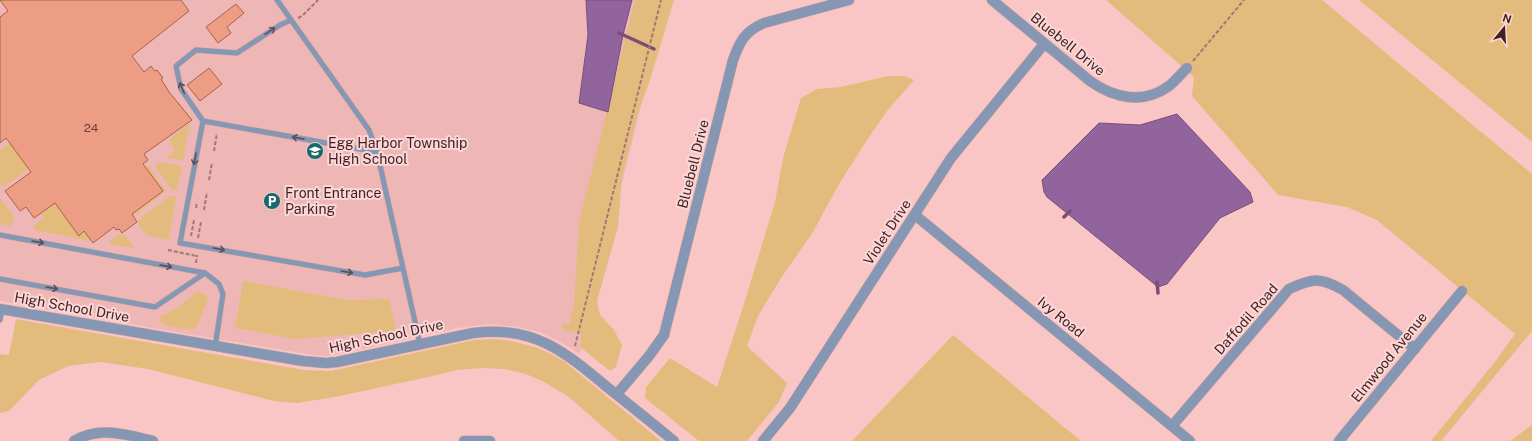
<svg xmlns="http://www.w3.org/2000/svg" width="1532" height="441" font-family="'Public Sans',sans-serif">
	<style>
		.built { fill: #efb6b6 }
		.green { fill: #e3bc7d }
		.water { fill: #92649e; stroke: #794f78 }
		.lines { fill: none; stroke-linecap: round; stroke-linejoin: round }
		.stream { stroke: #794f78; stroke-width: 3.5 }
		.building { fill: #ec9d84; stroke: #aa614a }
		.service-casing { stroke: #d5a4a4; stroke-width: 6 }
		.minor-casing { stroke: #d5a4a4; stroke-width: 11 }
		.path { stroke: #a27778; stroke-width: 2; stroke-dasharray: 4 2; stroke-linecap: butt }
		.service { stroke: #8597b2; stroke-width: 5 }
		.minor { stroke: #8597b2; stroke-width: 10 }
		.oneway { stroke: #5b4f5a }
		.labels { text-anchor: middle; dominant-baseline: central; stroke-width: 4; stroke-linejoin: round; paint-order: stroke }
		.number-label { font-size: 12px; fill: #6a3e39 }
		.street-label { font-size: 14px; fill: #3f1f20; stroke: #fbd7d7 }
		.poi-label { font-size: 14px; fill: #3f1f20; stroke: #fbd7d7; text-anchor: start }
	</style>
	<rect width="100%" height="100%" fill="#fac5c5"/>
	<path class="built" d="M0,0H667L580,354L561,342L540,332L518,327L488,324L457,328L343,353L328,356L313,355L186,334L0,301Z"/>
	<path class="green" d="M635,0H674L650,80L638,113L622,177L618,227L597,301L600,315L614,330L622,345L616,367L610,371L580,347L581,334L572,331H565L561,326L564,323L569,325L574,305L579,222Z
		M1106,0H1322L1532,174V331L1441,441H1431L1494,363L1515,334L1377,220L1347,207L1278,195L1192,96L1194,77Z
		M1359,0H1532V142Z
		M888,76H905L914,80L887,111L867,140L839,184L813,232L781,278L758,316L747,346L787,383L779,402L747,441H699L645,398L646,387L670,358L717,387L743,307L775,202L783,158L801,98L817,89L841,87Z
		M190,123L183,160L166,158L175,150L169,141V139Z
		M10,143L29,169L3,187L0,182V150Z
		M159,162L182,166L177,191L172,190L155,166Z
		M148,165L166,191L134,216L132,214L163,191L145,167Z
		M170,196H175L176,198L169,240L147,235L138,225L139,222L138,220Z
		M0,198L14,216L11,226L0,224Z
		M55,203L79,235L84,231L91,241L35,230L34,225L44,218L40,213Z
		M121,233L122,235L124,234L134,248L109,244V242Z
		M243,281L347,300L389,299L396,331L296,339L235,328Z
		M196,292L205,294L208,299L197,327C188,331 168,328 160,322L161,316L179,307Z
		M16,319L304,370L331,371L474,340L493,339L512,341L538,348L551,354L565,362L661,441H619L569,397L544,382L526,374L505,369L481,368L457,370L428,377L335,397L297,403L274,401L148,369L100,362L68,366L39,380L9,411L0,413V354L9,355Z
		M953,335L1081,441H852Z
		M1532,425V441H1510Z"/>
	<path class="water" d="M586,0H632L623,35L608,112L579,103L588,35Z
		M1177,114L1250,192L1253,202L1220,218L1167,284L1158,287L1047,197L1044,192L1042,180L1099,123L1140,125Z"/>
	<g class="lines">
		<path class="stream" d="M619,33L654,49
			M1064,217L1070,211
			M1157,282L1158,293"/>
	</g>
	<path class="building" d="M0,0H181L189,11L132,56L144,72L151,66L155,71L157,70L163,78L161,79L169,92L192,120L144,154L148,160L143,164L163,191L132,214L137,222L122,233L119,229L116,230L114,227L93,243L84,231L79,236L55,203L34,218L26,207L20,211L5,191L31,172L6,138L0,143V17L8,11Z
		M236,4L244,13L227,27L231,33L218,43L206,27Z
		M209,68L222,84L200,101L187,85Z"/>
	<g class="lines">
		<g class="service-casing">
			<path id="service" d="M277,0L369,130L377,152L420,344
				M291,20L280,25L237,53L196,50L176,66L181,89L203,121L377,152
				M203,121L180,243L365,275L403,268
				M0,235L205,273L219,284L223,294L215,347
				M0,279L155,307L205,273
				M0,320L2,309"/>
		</g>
		<g class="minor-casing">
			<path id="minor" d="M992,0L1090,81C1114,98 1143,105 1169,86C1175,81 1181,74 1187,68
				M915,215L1190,441
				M0,309L303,361L326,363L337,362L473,333C533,325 564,351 607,387C630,405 652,423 674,441
				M617,394L649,356L664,335L733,60C740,41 745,31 764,23L849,0
				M1172,426L1289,289C1313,278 1320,277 1343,290L1415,349
				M74,441C99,426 126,434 153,441
				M464,441H490
				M763,441L790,408L951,158L1044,44
				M1339,441L1462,291"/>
		</g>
		<path class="path" d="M298,18L302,16L318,0
			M1193,61L1244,0
			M214,151L217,133
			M209,180L212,163
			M196,208L197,202
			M204,210L207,192
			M191,236L194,220
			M198,238L201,222
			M168,250L197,256
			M196,263L197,255
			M575,346L661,0"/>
		<use href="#service" class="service"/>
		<use href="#minor" class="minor"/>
	</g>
	<defs><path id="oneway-shaft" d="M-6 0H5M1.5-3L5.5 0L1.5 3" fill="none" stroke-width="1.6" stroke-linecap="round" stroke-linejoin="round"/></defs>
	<g class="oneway">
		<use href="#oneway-shaft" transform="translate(270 31) rotate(-34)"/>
		<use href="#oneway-shaft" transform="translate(182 88) rotate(-113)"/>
		<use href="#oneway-shaft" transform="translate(298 138) rotate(-170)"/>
		<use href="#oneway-shaft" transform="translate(195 159) rotate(100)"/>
		<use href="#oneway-shaft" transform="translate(38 242) rotate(10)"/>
		<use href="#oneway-shaft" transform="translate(219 249) rotate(10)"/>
		<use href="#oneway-shaft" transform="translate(166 266) rotate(10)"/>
		<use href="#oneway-shaft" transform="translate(347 272) rotate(10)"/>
		<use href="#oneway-shaft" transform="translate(52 288) rotate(10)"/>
	</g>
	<defs>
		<g id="school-disc" transform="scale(0.9)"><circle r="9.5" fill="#1a686b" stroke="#fbd7d7"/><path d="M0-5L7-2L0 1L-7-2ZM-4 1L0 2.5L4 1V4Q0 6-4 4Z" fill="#fff"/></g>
		<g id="parking-disc" transform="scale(0.9)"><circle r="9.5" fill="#1a686b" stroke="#fbd7d7"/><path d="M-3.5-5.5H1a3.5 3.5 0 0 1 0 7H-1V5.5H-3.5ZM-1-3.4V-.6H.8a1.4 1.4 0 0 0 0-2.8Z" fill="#fff"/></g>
	</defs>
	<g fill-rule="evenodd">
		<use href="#school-disc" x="315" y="151"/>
		<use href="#parking-disc" x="272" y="201"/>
	</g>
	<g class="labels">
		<g class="number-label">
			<text x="91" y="128">24</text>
		</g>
		<g class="street-label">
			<text transform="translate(1068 44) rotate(39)">Bluebell Drive</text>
			<text transform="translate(693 164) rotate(-76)">Bluebell Drive</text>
			<text transform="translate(887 232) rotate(-57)">Violet Drive</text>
			<text transform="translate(72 307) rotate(10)">High School Drive</text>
			<text transform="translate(1061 317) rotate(39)">Ivy Road</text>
			<text transform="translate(1246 319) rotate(-49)">Daffodil Road</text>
			<text transform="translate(386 336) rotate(-12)">High School Drive</text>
			<text transform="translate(1389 357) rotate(-51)">Elmwood Avenue</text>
		</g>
		<g class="poi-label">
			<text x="328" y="143">Egg Harbor Township<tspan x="328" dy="16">High School</tspan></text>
			<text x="285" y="193">Front Entrance<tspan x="285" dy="16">Parking</tspan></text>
		</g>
	</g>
	<g transform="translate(1504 28) rotate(18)" stroke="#fbd7d7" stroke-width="3" paint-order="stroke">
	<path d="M0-3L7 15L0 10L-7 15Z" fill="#3f1f20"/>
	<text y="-6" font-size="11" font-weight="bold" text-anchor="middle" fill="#3f1f20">N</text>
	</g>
</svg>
